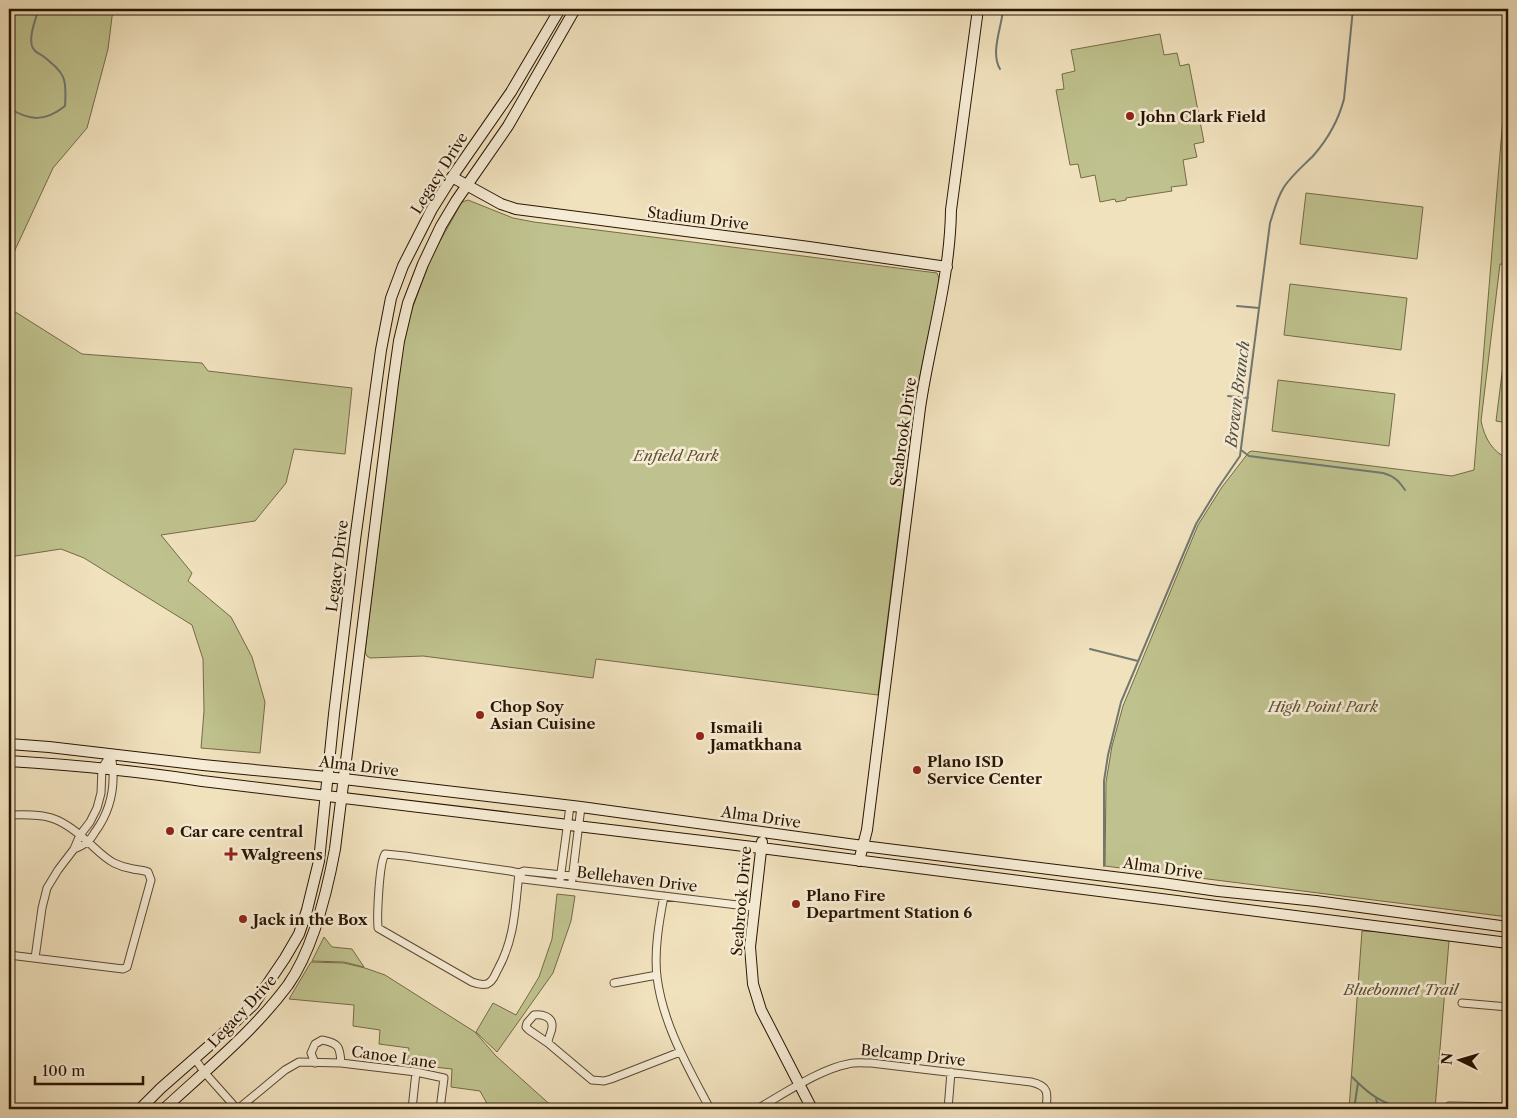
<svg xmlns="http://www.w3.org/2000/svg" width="1517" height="1118" font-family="'Libre Caslon Text',serif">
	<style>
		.green { fill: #bfc28e; stroke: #746b47 }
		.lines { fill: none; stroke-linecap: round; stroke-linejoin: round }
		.stream { stroke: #707871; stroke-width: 2 }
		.street-casing { stroke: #5b4830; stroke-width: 9 }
		.secondary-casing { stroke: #291400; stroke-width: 12 }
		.street { stroke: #f6ecd5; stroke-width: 7 }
		.secondary { stroke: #f6ecd5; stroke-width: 10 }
		.poi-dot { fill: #8f2418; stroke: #f6ecd5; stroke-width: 2 }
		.labels { text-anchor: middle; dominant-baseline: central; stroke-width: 5; stroke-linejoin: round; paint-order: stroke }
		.poi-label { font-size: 15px; font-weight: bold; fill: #291400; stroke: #f6ecd5; text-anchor: start }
		.street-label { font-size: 15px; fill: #291400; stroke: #f6ecd5 }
		.park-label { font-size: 15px; font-style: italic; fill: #5e5132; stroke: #f6ecd5 }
		.water-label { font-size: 16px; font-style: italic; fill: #534e42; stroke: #f6ecd5 }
	</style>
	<rect width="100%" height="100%" fill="#f1e2be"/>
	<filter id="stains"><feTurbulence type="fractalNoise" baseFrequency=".004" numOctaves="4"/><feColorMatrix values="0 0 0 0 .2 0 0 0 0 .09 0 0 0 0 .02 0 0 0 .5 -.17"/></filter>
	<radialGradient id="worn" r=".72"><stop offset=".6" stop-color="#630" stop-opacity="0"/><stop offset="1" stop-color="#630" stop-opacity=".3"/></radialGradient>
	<path class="green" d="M9,9H113L108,49L87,128L53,168L9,263Z
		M1160,34L1164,55L1177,53L1180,66L1189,64L1204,142L1194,144L1197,157L1183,160L1187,185L1171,187L1172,191L1126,198V200L1116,202L1115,199L1100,202L1095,175L1081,178L1078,164L1070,165L1056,90L1064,89L1062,74L1075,71L1071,50Z
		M1505,93H1508V265L1500,264L1481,421C1485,439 1492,451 1508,459V917L1105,866L1106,782L1112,746L1123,706L1198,525L1222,487L1249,452L1252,451L1452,476L1474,470Z
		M1306,193L1423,207L1417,259L1300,244Z
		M468,200L513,218L534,222L937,273L939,278V287L916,394L878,695L596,659L593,678L423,656L370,658L367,656L365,652L401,354L411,312L431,257L462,202Z
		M1290,284L1407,298L1401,350L1284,335Z
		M9,308L82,354L202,363L208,371L352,388L345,454L294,449L286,483L255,521L161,535L192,573L188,581L231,617L252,657L265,702L260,753L201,748L204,711L203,659L192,625L84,558L61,549L9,557Z
		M1508,326V423L1496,421Z
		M1278,380L1395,394L1389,446L1272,431Z
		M557,894L575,896L571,921L553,973L497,1052L476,1032L493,1003L516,1015L539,977L552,939Z
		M1362,931L1385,932L1449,941L1435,1109H1349Z
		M324,937L332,947L352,949L364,967L344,962L312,961Z
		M311,962L344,963L365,968L385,975L475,1032L496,1056L555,1109H490L480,1091L451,1087L452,1069L407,1064L409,1048L379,1044L380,1030L353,1026L354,1005L289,999Z"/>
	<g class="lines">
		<path class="stream" d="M1000,69C990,52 1002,27 1003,9
			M9,108C30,121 45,122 65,106C67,77 65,74 43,56C38,53 34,52 32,46C29,36 35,21 38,11V9
			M1237,306L1259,308
			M1228,396L1248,398
			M1241,450L1249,456L1383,473C1394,476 1399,481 1405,490
			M1090,649L1138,661
			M1104,866V781L1108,755L1121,702L1196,524L1218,488L1240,456L1270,223C1274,211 1277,198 1284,187C1292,175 1303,166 1313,156C1328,139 1338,122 1344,99L1353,9
			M1352,1077C1364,1089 1377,1101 1395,1106C1405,1109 1420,1106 1431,1105
			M1376,1099L1379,1108L1387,1109
			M1354,1109L1358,1083"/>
		<g class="street-casing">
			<path id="street" d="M9,815C46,814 58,815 87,841C96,849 104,858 114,863C120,866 127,868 133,869C138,870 143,870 148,872L151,880L127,967L123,969L9,955
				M74,849C79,847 84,845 88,841C91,839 93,835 95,832C112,809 116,781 111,754
				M519,873C515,908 515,938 498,969C495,974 494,981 487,984C482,985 477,984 472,982L378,928C377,915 379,864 385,854L405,856L510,871L519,873L524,871L572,876
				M519,873L523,879L754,907
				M560,880L570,806
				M572,880L581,807
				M664,896C659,922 654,951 657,977C663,1025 688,1067 710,1109
				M35,958L42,908L47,888L58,870L74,849L80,835L90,822L97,808L101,793L102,768L111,754
				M614,983L657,975
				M1462,1003L1508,1007
				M548,1043L529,1030L526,1027L527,1023L534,1015C541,1014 553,1016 552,1027C552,1032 548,1037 548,1043L592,1080L604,1081L611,1079L680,1052
				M195,1059L205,1073L237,1109
				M315,1063L311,1053L315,1044L322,1040C339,1043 340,1047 341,1063
				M1449,1106L1508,1107
				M238,1109L285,1070L299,1062L341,1063L416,1072L444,1078L440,1109
				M412,1109L416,1072
				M757,1109C782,1095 820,1069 848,1064C856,1062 864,1063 871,1063L1031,1082C1049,1086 1048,1093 1046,1109
				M948,1109L951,1072"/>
		</g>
		<g class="secondary-casing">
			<path id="secondary" d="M452,177L501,204L516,209L809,247L947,267
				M9,744L49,747L203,765L327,777L581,807L863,846L1162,883L1218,891L1316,901L1508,927
				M9,761C74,765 138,771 202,781L761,848L1508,943
				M762,842L750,947L753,984L761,1010L812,1109
				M859,861L867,830L920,408C930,340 950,279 951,210L978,9
				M140,1109L161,1088L218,1038L254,1004L285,958L299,934L307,910L319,861L334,714L355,540L381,350L391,298L403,266L432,209L452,177L511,92L560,9
				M164,1109C207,1069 253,1032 288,985C314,948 327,892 335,849L393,383L399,341L408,303L423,264L441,226L456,201L508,126L575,9"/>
		</g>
		<use href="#street" class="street"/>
		<use href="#secondary" class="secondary"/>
	</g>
	<g class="poi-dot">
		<circle cx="1130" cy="116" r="5"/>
		<circle cx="480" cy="715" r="5"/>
		<circle cx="700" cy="736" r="5"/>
		<circle cx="917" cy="770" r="5"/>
		<circle cx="170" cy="831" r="5"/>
		<path d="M228.5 846.5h5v5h5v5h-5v5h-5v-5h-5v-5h5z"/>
		<circle cx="796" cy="904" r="5"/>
		<circle cx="243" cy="919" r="5"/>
	</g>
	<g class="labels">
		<g class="poi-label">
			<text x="1140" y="116">John Clark Field</text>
			<text x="490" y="706">Chop Soy<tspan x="490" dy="17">Asian Cuisine</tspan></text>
			<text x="710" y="727">Ismaili<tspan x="710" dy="17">Jamatkhana</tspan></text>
			<text x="927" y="761">Plano ISD<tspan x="927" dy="17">Service Center</tspan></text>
			<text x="180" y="831">Car care central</text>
			<text x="241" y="854">Walgreens</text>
			<text x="806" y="895">Plano Fire<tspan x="806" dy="17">Department Station 6</tspan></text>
			<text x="253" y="919">Jack in the Box</text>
		</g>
		<g class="street-label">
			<text transform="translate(439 173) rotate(-58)">Legacy Drive</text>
			<text transform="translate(698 218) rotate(7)">Stadium Drive</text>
			<text transform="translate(903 432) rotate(-82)">Seabrook Drive</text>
			<text transform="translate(337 566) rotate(-83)">Legacy Drive</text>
			<text transform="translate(359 766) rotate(7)">Alma Drive</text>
			<text transform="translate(761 817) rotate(8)">Alma Drive</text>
			<text transform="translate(1163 868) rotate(8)">Alma Drive</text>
			<text transform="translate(637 879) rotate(7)">Bellehaven Drive</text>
			<text transform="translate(741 901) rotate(-85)">Seabrook Drive</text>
			<text transform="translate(242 1011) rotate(-47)">Legacy Drive</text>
			<text transform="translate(913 1055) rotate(6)">Belcamp Drive</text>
			<text transform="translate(394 1057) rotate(8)">Canoe Lane</text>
		</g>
		<g class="park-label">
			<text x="676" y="455">Enfield Park</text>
			<text x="1323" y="706">High Point Park</text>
			<text x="1401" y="989">Bluebonnet Trail</text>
		</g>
		<g class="water-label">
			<text transform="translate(1237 394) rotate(-83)">Brown Branch</text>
		</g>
	</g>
	<rect width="1517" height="1118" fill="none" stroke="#f1e2be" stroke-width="30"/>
	<rect x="10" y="10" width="1497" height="1098" fill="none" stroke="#291400" stroke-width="2.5"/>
	<rect x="15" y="15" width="1487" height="1088" fill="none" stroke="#291400"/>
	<g transform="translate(1460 1060) rotate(275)" stroke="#f6ecd5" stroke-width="4" paint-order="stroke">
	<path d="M0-4L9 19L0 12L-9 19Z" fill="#291400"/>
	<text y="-8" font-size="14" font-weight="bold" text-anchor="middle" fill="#291400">N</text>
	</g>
	<path d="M35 1076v8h108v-8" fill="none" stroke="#291400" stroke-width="2.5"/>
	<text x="42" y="1076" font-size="15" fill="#291400" stroke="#f6ecd5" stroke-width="4" paint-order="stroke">100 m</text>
	<rect width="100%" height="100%" filter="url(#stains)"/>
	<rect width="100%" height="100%" fill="url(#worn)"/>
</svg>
